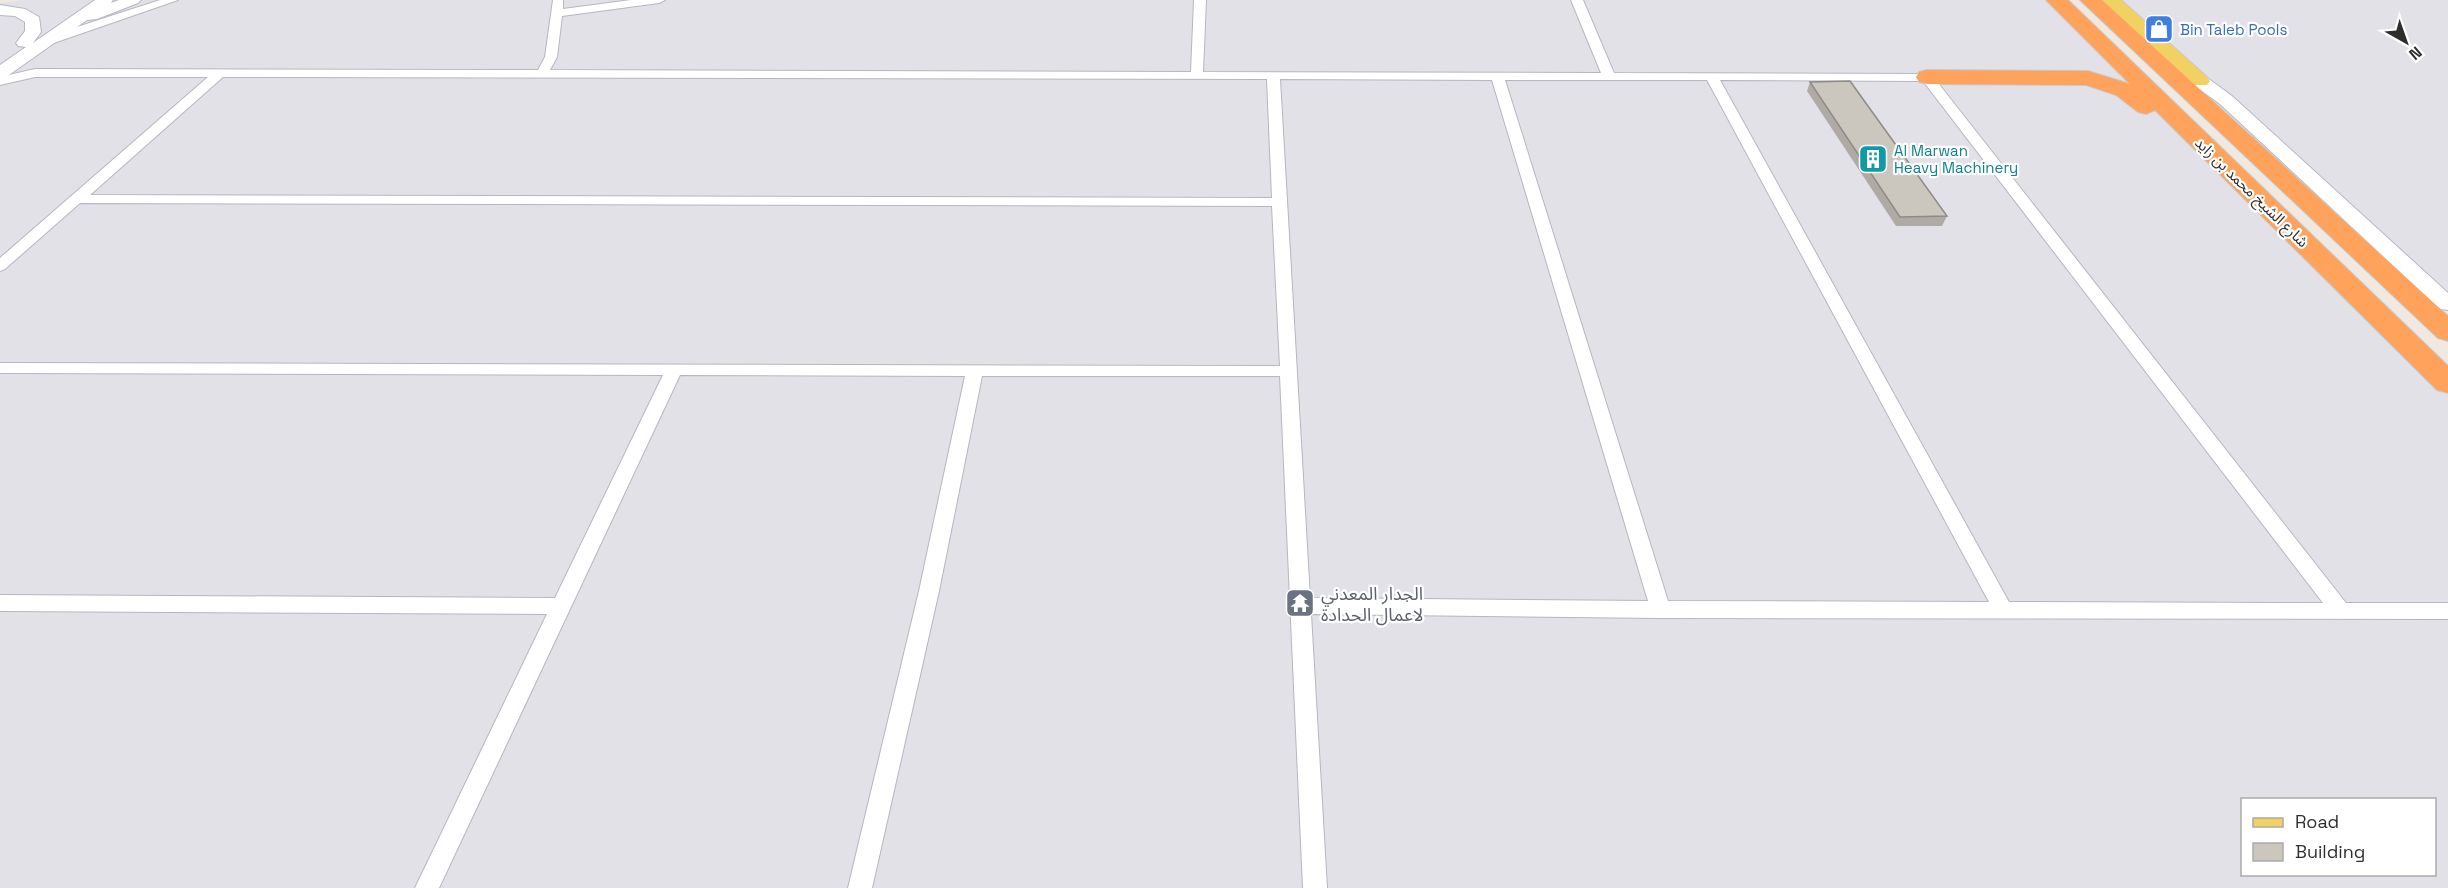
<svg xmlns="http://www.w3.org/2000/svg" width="2448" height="888" font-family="'Space Grotesk','Noto Sans Arabic',sans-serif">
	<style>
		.industrial { fill: #e3e1e8; fill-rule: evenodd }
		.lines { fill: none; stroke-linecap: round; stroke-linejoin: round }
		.street-casing { stroke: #b4b7c1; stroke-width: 2 }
		.secondary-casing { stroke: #b4b7c1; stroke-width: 2 }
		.primary-casing { stroke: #c9c9c9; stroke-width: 2 }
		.highway-casing { stroke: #c9c9c9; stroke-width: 2 }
		.street { fill: #fff; fill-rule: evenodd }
		.secondary { fill: #fff; fill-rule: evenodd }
		.primary { fill: #f2d163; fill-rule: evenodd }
		.highway { fill: #ffa35c; fill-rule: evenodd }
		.wall { fill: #afaba4 }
		.building { fill: #cbc7bf; stroke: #8e8b86; stroke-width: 1.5 }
		.labels { text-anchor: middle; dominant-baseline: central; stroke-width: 4.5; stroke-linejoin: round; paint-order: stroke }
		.far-shop-label { font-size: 15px; fill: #366cbe; stroke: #fff; text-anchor: start }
		.far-culture-label { font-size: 15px; fill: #0d838f; stroke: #fff; text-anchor: start }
		.far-street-label { font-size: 15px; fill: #2e2e2e; stroke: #fff }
		.worship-label { font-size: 18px; fill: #5b616d; stroke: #fff; text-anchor: start }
	</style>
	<rect width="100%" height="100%" fill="#efe9e1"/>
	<path class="industrial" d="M24,0H2051L2448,389V888H0V67L39,39L0,65V3ZM2242,800H2434V874H2242Z
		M2115,0H2448V309Z"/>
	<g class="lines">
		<g class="street-casing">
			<path id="street" d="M160,0H178L45,46H37L35,43L37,40Z
				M553,0H563V9L631,0H665L659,3L562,16L557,57L550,70L1191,72L1194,0H1206L1203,72L1601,73L1571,0H1583L1614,73L1931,74L2346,603H2448V619L1661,618L1311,614L1327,888H1303L1280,376H982L939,591L872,888H848L919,591L965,376L680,375L439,888H415L547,614L0,611V595L555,598L663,375L0,373V363L1280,366L1272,206L80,203L5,269L0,271V258L208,77H35L0,85V77L35,69L538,70L545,57ZM223,77L1267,79L1272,198L90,195ZM1280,79L1492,80L1648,601L1310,598ZM1505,80H1707L1989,602L1668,601ZM1720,80L1923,81L2323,603L2009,602Z"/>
		</g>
		<g class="secondary-casing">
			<path id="secondary" d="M95,0H113L111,3L119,0H141L138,3L97,19L87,20L6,77L0,78V65L26,47L18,46L16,43L25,31V22L15,16L0,15V5L25,9L39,17L41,32L33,43Z
				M2200,76L2206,77L2232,96L2448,293V310L2440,309L2220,104L2194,85L2191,81L2194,77Z"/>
		</g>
		<g class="primary-casing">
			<path id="primary" d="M2102,0H2121L2207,77L2210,81L2207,85H2193Z"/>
		</g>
		<g class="highway-casing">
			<path id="highway" d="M2046,0H2068L2448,366V393L2437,390L2155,110L2146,114L2138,112L2116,95L2086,85L1927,84L1919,82L1916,77L1919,72L1927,70L2088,71L2130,84Z
				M2080,0H2102L2448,316V341L2438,338Z"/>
		</g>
		<use href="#street" class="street"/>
		<use href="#secondary" class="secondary"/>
		<use href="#primary" class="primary"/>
		<use href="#highway" class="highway"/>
	</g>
	<path class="wall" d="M1810,82L1947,216L1942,226H1896L1807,91Z"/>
	<path class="building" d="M1850,81L1947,216L1900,217L1810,82Z"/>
	<defs>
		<g id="shop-square" transform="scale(1.5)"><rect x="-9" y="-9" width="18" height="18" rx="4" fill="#3f7fe0" stroke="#fff"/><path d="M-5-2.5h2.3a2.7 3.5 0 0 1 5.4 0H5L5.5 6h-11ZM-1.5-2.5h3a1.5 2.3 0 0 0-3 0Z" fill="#fff"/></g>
		<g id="building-square" transform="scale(1.5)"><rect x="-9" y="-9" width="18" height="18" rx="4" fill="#0f9aa8" stroke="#fff"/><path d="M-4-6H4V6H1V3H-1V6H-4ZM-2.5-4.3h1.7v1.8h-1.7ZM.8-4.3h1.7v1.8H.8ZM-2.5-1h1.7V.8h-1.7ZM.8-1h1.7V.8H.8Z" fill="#fff"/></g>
		<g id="temple-square" transform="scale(1.5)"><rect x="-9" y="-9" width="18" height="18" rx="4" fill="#6b7280" stroke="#fff"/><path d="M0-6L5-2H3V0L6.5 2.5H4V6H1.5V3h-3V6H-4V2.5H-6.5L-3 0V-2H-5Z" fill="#fff"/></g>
	</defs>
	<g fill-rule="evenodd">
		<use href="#shop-square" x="2159" y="29"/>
		<use href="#building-square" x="1873" y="159"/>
		<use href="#temple-square" x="1300" y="603"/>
	</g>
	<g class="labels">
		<g class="far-shop-label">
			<text x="2180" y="29">Bin Taleb Pools</text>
		</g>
		<g class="far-culture-label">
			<text x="1894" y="150">Al Marwan<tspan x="1894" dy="17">Heavy Machinery</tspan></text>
		</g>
		<g class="far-street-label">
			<text transform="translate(2252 192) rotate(44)">شارع الشيخ محمد بن زايد</text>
		</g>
		<g class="worship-label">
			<text x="1321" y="593">الجدار المعدني<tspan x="1321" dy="21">لاعمال الحدادة</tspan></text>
		</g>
	</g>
	<rect x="2241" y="798" width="195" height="78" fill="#ffffff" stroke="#ababab" stroke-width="1.5"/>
	<rect x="2253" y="818" width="30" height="9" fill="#f2d163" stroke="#ababab" stroke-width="1.5"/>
	<text x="2295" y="828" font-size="18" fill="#2e2e2e">Road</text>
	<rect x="2253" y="843" width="30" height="18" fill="#cbc7bf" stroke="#ababab" stroke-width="1.5"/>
	<text x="2295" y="858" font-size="18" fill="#2e2e2e">Building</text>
	<g transform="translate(2406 42) rotate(140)" stroke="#ffffff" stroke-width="4.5" paint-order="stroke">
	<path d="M0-4.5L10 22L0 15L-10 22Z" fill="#2e2e2e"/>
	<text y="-9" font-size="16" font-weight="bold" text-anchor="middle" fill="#2e2e2e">N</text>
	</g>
</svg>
